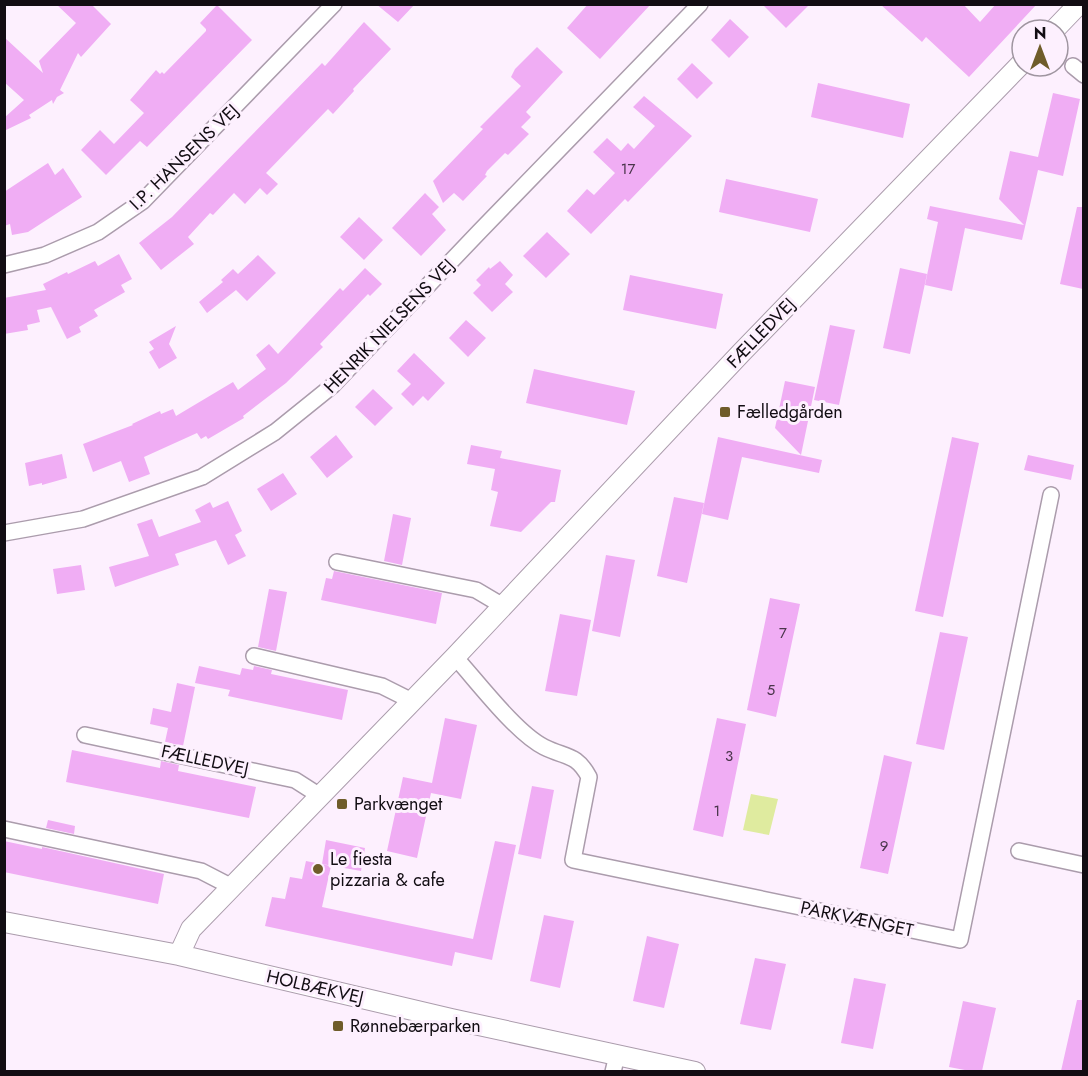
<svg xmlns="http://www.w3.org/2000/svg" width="1088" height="1076" font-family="Jost,sans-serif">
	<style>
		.green { fill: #dfeb9f }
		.building { fill: #f0adf4 }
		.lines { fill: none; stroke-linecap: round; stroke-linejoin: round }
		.minor-casing { stroke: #ab9cac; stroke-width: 18 }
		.tertiary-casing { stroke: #ab9cac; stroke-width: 22 }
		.minor { stroke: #fff; stroke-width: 15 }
		.tertiary { stroke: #fff; stroke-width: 20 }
		.poi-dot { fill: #6f5c2a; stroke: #fdf0fe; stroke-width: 2 }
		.labels { text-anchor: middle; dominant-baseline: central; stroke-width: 6; stroke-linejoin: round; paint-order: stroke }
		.number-label { font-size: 15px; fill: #4a354b }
		.street-label { font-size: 18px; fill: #120d13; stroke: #fdf0fe }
		.poi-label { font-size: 18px; fill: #120d13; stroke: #fdf0fe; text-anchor: start }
	</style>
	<rect width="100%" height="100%" fill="#fdf0fe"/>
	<path class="green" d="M751,794L778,799L769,835L743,830Z"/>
	<path class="building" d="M56,4H91L111,24L81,57L78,53L60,90L64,93L57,97L53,104L52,100L29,115L31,118L4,131V118L24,100L4,82V37L43,73L39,61L76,23Z
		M376,4H415L398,22Z
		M588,4H651L600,59L567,28Z
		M762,4H810L786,28Z
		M880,4H963L980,22L996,4H1037L969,77L926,37L922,42Z
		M217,5L252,40L147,147L140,141L106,175L81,150L100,130L114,144L144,113L130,100L156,70L160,74L162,72L164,74L206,31V29L200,23Z
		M730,19L749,37L729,58L711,40Z
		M364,22L391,49L353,89L354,91L333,114L328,109L266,173L278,184L267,195L260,188L245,204L234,193L213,215L210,213L188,237L194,244L161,270L139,243L172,217L322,63L325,66Z
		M537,47L563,72L526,112L531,117L521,127L529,134L508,155L505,153L487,171L485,175L487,176L463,201L454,193L443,203L433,181L483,129L480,127L521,86L511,77L515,69Z
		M692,63L713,83L697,99L677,79Z
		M818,83L910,104L903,138L811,117Z
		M1053,93L1080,99L1063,176L1038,170L1022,240L965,228L952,291L925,285L938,222L927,219L930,206L1024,225L999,199L1010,151L1038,157Z
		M644,96L692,136L628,202L625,199L591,234L567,211L587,189L594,195L615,173L593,152L607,138L621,151L628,143L634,149L655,126L633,107Z
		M48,163L55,175L63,168L82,197L28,232L12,235L10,224L4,226V192Z
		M726,179L818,199L810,232L719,212Z
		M425,193L439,207L432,214L446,230L421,256L392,228Z
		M1077,207H1083V289L1060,284Z
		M359,217L383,240L364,260L340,237Z
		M547,232L570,254L546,278L523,256Z
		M119,254L132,279L121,285L125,292L94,310L98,316L79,327L81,332L67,339L51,307L37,310L40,322L27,325L28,330L4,334V298L46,290L43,284L67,272L68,274L95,261L98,266Z
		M258,255L276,273L247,301L236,290L207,313L199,302L223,282L221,280L233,269L238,274Z
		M500,261L513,275L505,284L513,292L492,312L473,293L481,285L476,280L489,267L490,269Z
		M365,268L382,284L370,296L368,294L320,344L323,347L286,383L243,416L244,418L208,439L206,436L201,439L197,433L144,457L150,474L129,482L121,461L93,472L83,444L133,425L132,424L160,411L161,414L173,409L176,416L233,382L238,390L266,369L256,355L269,344L278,354L340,288L343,291Z
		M900,268L927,274L910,354L883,348Z
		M630,275L723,294L716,329L623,310Z
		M466,320L486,338L468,357L449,338Z
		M830,325L855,330L839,405L814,400Z
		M176,326L169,344L177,358L159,369L149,352L154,349L149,342Z
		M414,353L445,383L428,401L423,396L413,406L401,394L411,384L397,371Z
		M534,369L635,391L627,425L526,403Z
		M785,381L815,387L801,455L775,428Z
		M373,389L393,408L375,426L355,407Z
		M336,435L353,457L327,478L310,457Z
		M718,437L822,460L819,473L742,457L728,520L702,514Z
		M952,437L979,443L943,617L915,611Z
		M471,445L502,451L500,458L561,470L555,502H551L521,532L490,526L498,492L491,490L495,469L467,464Z
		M62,454L67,478L42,485V483L29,486L25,463Z
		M1028,455L1074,465L1071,480L1024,470Z
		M283,473L297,494L271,511L257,489Z
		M674,497L704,503L687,583L657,576Z
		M228,501L242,531L235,535L246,556L228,565L216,540L175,554L179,565L115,587L109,567L149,556L137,524L152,519L159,537L201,522L195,510L210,502L213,508Z
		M393,514L411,518L402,565L384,561Z
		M606,555L635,560L620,637L592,631Z
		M81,565L85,590L57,594L53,569Z
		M334,571L442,593L436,624L321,600L326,578L332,579Z
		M269,589L287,592L276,651L258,647Z
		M770,598L800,604L776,717L747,710Z
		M560,614L591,620L577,696L545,691Z
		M940,632L968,637L944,750L916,744Z
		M199,666L240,675L242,668L253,670L254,666L272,670L271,674L348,690L342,720L228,696L230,690L195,683Z
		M177,683L195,687L183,746L165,742L168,728L150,724L153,708L171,712Z
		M445,718L477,725L461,799L431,793L417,858L387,851L403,777L432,783Z
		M717,718L746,724L723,837L693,830Z
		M72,750L160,768L161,761L179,765L178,771L256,787L249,818L66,782Z
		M884,755L912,762L888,874L860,868Z
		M532,786L554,790L541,859L518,854Z
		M48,820L75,826L74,834L46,828Z
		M326,840L365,848L361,871L322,864Z
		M4,841L42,849V847L164,874L158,904L4,872Z
		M495,841L516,845L492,960L455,952L452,966L265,926L272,897L285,899L290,877L302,879L306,861L331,866L322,907L473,939Z
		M544,915L574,921L560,988L530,981Z
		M647,936L679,944L664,1008L633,1001Z
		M755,958L786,964L771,1030L740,1024Z
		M854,978L886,984L873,1049L841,1043Z
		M1077,1000H1083V1071H1061Z
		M963,1001L996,1008L982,1071H970L949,1067Z"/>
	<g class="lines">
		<g class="minor-casing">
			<path id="minor" d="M1073,66L1084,75
				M4,265L45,255L98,232L143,201L334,4
				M4,533L83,519L202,477L275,432L332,386L479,232L700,4
				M337,562L476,590L503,606
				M254,656L382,686L412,701
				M455,657C477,681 516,733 544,747C566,758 576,753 589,777L573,860L960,940L1051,495
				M85,735L295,780L320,796
				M4,829L201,871L232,887
				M1019,851L1084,865
				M613,1072L617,1055"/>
		</g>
		<g class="tertiary-casing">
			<path id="tertiary" d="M1054,30L1079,4
				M4,922L179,955L451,1019L695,1072
				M179,955L191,929L455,657L741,353L1022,63"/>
		</g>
		<use href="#minor" class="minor"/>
		<use href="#tertiary" class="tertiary"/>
	</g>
	<g class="poi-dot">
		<rect x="719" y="406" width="12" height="12" rx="3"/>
		<rect x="336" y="798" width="12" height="12" rx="3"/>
		<circle cx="318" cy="869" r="6"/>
		<rect x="332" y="1020" width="12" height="12" rx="3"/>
	</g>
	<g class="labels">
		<g class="number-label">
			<text x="628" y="169">17</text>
			<text x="783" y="633">7</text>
			<text x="771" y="690">5</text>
			<text x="729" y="756">3</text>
			<text x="717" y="811">1</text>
			<text x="884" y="846">9</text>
		</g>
		<g class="street-label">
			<text transform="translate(184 157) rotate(-44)">I.P. HANSENS VEJ</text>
			<text transform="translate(389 326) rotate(-46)">HENRIK NIELSENS VEJ</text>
			<text transform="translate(761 333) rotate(-46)">FÆLLEDVEJ</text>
			<text transform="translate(205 760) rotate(12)">FÆLLEDVEJ</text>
			<text transform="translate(857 919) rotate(12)">PARKVÆNGET</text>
			<text transform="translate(315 987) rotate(13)">HOLBÆKVEJ</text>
		</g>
		<g class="poi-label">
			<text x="737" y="412">Fælledgården</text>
			<text x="354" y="804">Parkvænget</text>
			<text x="330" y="859">Le fiesta<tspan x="330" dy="21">pizzaria &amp; cafe</tspan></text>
			<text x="350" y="1026">Rønnebærparken</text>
		</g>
	</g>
	<rect width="1088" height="1076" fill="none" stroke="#120d13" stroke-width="12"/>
	<g transform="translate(1040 48)"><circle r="28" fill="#fdf0fe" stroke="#9f95a0" stroke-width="1.5"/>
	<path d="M0-4.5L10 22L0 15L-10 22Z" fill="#6f5c2a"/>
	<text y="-9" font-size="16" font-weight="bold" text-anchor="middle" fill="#120d13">N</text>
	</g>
</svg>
